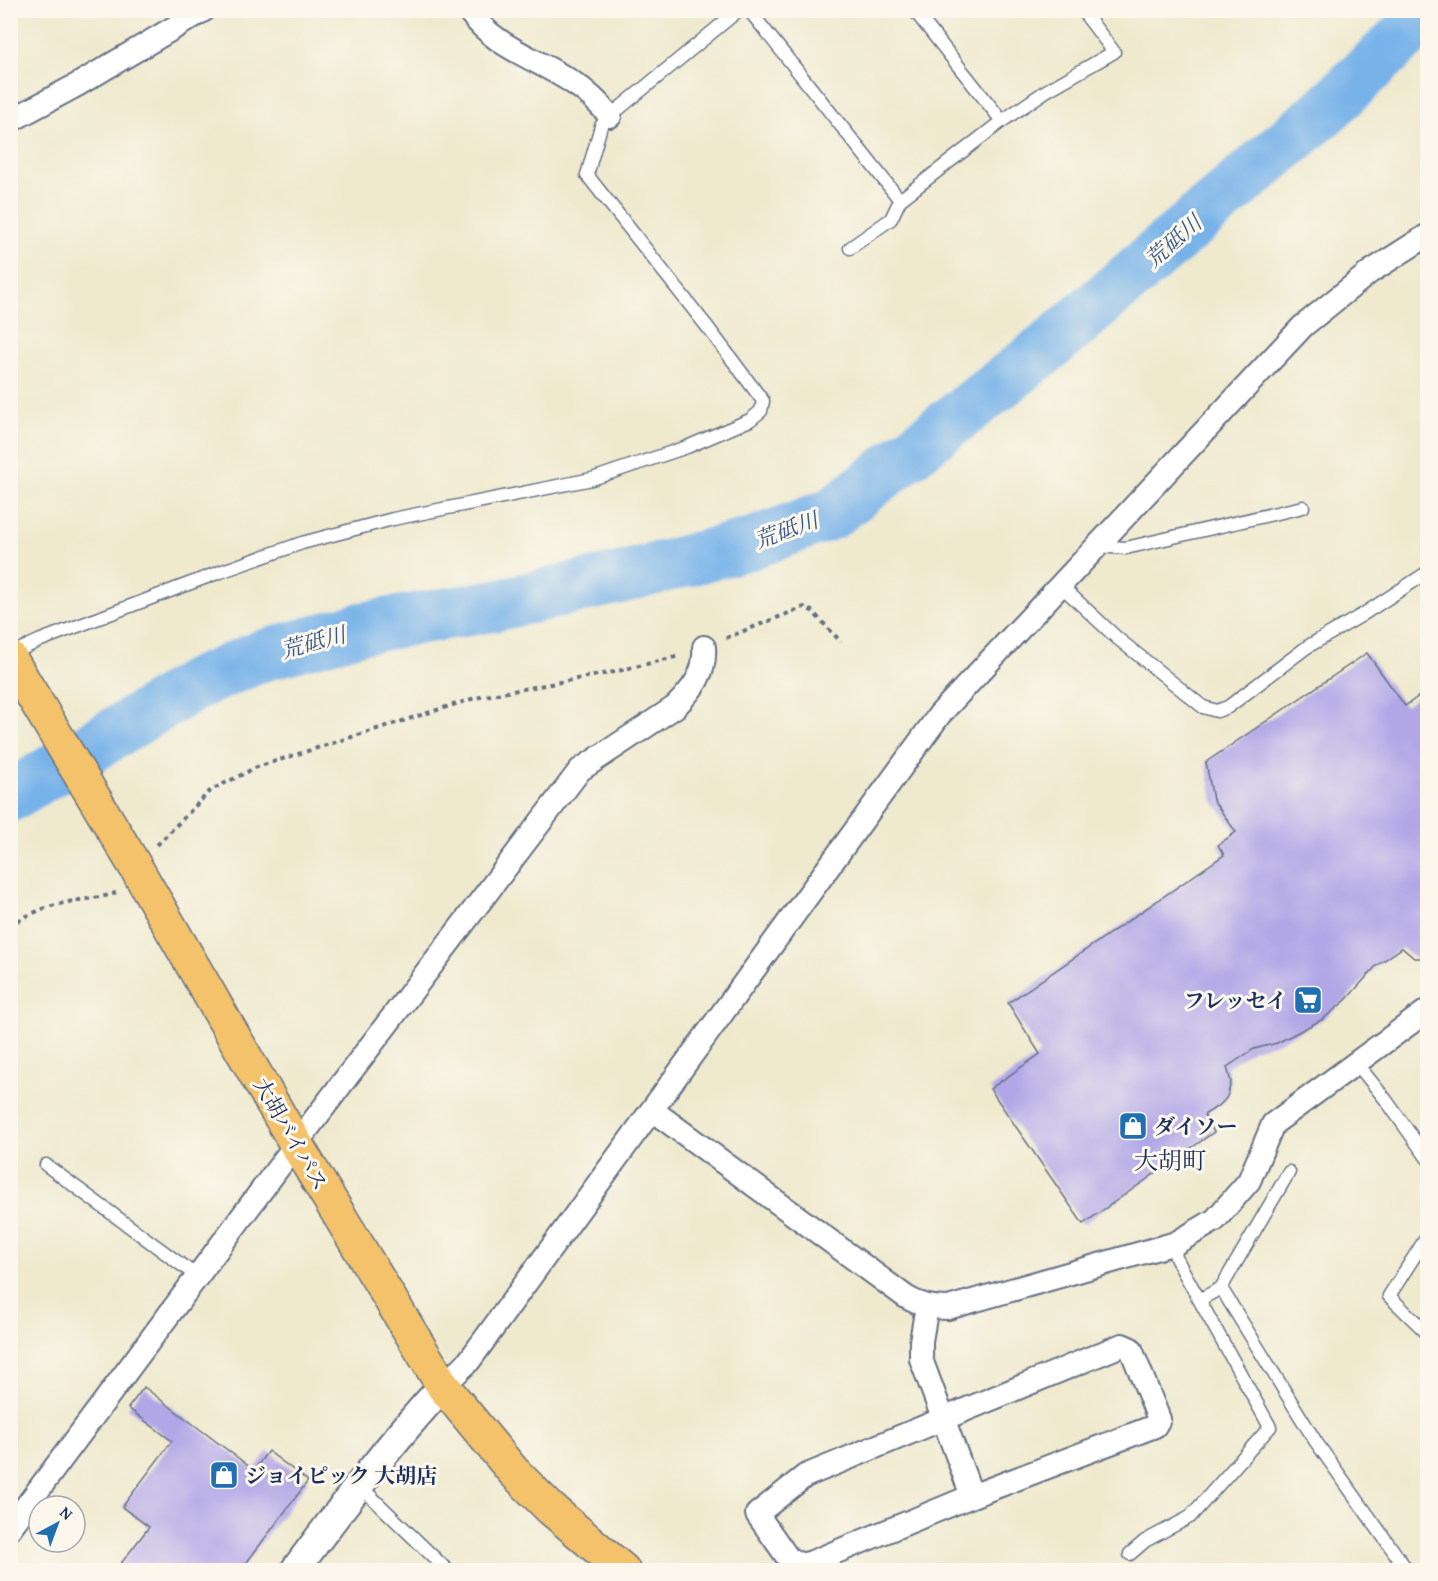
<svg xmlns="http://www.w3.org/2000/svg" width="1438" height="1581" font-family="'Gentium Book Plus','Noto Serif JP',serif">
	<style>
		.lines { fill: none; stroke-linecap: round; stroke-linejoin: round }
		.river { stroke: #77b2e9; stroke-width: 52 }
		.building { fill: #b1a7e7 }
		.service-casing { stroke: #657085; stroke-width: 15 }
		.minor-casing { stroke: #657085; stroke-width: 26 }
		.tertiary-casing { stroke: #657085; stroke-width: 32 }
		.primary-casing { stroke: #657085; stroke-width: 36 }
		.path { stroke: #657085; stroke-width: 4; stroke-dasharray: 4.5 4.5; stroke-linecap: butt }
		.service { stroke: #fff; stroke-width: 12 }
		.minor { stroke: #fff; stroke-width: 22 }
		.tertiary { stroke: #fff; stroke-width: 28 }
		.primary { stroke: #f3c26a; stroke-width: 33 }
		.labels { text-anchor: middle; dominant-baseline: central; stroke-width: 6; stroke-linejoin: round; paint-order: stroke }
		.poi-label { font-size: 21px; font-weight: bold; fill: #1b2f5e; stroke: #fbf7ec; text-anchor: start }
		.street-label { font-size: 21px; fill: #1b2f5e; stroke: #fbf7ec }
		.water-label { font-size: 22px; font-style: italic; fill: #375688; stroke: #fbf7ec }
		.quarter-label { font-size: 24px; fill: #1b2f5e; stroke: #fbf7ec }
	</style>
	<rect width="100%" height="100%" fill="#fbf7ec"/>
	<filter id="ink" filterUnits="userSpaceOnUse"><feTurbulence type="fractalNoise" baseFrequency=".0167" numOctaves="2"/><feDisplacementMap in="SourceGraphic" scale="12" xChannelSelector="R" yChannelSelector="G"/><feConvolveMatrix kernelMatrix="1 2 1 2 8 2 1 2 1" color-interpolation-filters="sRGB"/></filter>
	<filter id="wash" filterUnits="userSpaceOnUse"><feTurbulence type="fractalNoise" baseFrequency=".008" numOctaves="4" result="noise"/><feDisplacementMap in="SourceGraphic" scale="24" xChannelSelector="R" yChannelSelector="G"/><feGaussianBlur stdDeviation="1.35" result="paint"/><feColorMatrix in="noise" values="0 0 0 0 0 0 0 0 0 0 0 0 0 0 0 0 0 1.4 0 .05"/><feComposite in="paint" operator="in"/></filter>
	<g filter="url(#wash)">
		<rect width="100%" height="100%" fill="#efe9ce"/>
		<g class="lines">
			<path class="river" d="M10,796L196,684L261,656L362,628L492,606L620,578L753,543L831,514L1047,348L1328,108L1428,13"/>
		</g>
		<g id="blocks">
			<path class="building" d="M1367,653L1405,706L1422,694L1428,702V958H1414L1402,948L1376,966L1346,1000L1323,1019L1277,1043L1254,1049L1227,1067L1231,1082L1227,1097L1221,1104L1204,1115L1214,1132L1083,1224L990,1089L1040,1054L1008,1003L1224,855L1218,845L1236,832L1213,800L1206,762Z
				M144,1387L254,1470L268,1451L308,1481L241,1570H116L149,1527L122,1507L172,1441L128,1408Z"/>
		</g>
	</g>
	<g filter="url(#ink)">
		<use href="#blocks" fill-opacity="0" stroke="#657085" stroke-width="1.5"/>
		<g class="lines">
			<g class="service-casing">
				<path id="service" d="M749,10L900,200
					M914,10L1002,121
					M850,248L891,219L900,200L1002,121L1046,91L1114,52L1082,10
					M1097,546L1126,548L1303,507
					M1060,585L1117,638L1203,707L1217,711L1228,707L1307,647L1362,615L1428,572
					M10,654L41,640L220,572L302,543L393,519L592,479L687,447L750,420L761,411L763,401L709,329L587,175L601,126L610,116L739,10
					M1357,1064L1386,1100L1428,1159
					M46,1165L198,1277
					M1289,1172L1221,1288L1316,1442L1407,1570
					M1428,1235L1389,1296L1428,1334
					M1199,1300L1221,1288
					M359,1485L447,1570
					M1130,1554L1145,1541L1190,1517L1270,1427L1176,1258L1174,1243"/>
			</g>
			<g class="minor-casing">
				<path id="minor" d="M468,10C495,48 534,57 572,82C587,91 598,103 610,116
					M10,121L77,85L204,10
					M652,1110L906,1297C919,1305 932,1308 948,1308L1176,1243L1215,1220L1249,1181L1273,1124L1428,1010
					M927,1306L921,1341V1359L972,1496
					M1122,1345L1131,1349L1159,1419L1155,1426L972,1496L812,1562L801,1565L788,1558L757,1514L805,1476Z
					M443,1386L469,1361L940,714L1303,326L1370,272L1428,235
					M10,1528L296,1144L580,770L675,707C693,689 706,673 704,647"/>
			</g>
			<g class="tertiary-casing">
				<path id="tertiary" d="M295,1570C342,1507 389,1444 443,1386"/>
			</g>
			<g class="primary-casing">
				<path id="primary" d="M10,658L135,866L296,1144L443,1386L513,1471L550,1508L623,1570"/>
			</g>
			<path class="path" d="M726,638L804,607L812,611L841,642
				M157,845L211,790L257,767L475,698L614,672L679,656
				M10,926C24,916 43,908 59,904C78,899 98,899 116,893"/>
			<use href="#service" class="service"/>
			<use href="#minor" class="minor"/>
			<use href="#tertiary" class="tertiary"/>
			<use href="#primary" class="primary"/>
		</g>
	</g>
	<defs>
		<g id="supermarket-square" transform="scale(1.5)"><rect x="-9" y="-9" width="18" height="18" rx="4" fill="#1f6fb2" stroke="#fbf7ec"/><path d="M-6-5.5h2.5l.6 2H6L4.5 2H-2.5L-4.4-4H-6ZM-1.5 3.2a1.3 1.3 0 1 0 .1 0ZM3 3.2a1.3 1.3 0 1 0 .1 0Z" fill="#fff"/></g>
		<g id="shop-square" transform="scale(1.5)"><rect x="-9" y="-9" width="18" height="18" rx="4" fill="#1f6fb2" stroke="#fbf7ec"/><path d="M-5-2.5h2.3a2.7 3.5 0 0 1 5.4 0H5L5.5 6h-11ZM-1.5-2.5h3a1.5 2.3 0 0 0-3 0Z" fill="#fff"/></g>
	</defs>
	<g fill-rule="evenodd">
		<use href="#supermarket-square" x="1308" y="1000"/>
		<use href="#shop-square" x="1133" y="1126"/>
		<use href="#shop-square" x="224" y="1475"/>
	</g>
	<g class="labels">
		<g class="poi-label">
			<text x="1287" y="1000" text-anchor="end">フレッセイ</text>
			<text x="1154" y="1126">ダイソー</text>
			<text x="245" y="1475">ジョイピック 大胡店</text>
		</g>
		<g class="street-label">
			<text transform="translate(291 1134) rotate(60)">大胡バイパス</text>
		</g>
		<g class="water-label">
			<text transform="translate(1173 241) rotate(-41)">荒砥川</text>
			<text transform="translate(786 530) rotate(-20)">荒砥川</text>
			<text transform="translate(313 642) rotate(-15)">荒砥川</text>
		</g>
		<g class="quarter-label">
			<text x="1170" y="1160">大胡町</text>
		</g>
	</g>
	<rect width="1438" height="1581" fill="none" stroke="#fbf7ec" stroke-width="36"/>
	<g transform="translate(57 1524) rotate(41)"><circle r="28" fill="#fbf7ec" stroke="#a1a7b3" stroke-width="1.5"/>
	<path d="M0-4.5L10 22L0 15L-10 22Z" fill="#1f6fb2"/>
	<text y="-9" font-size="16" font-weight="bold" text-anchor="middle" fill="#1b2f5e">N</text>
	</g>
</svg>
